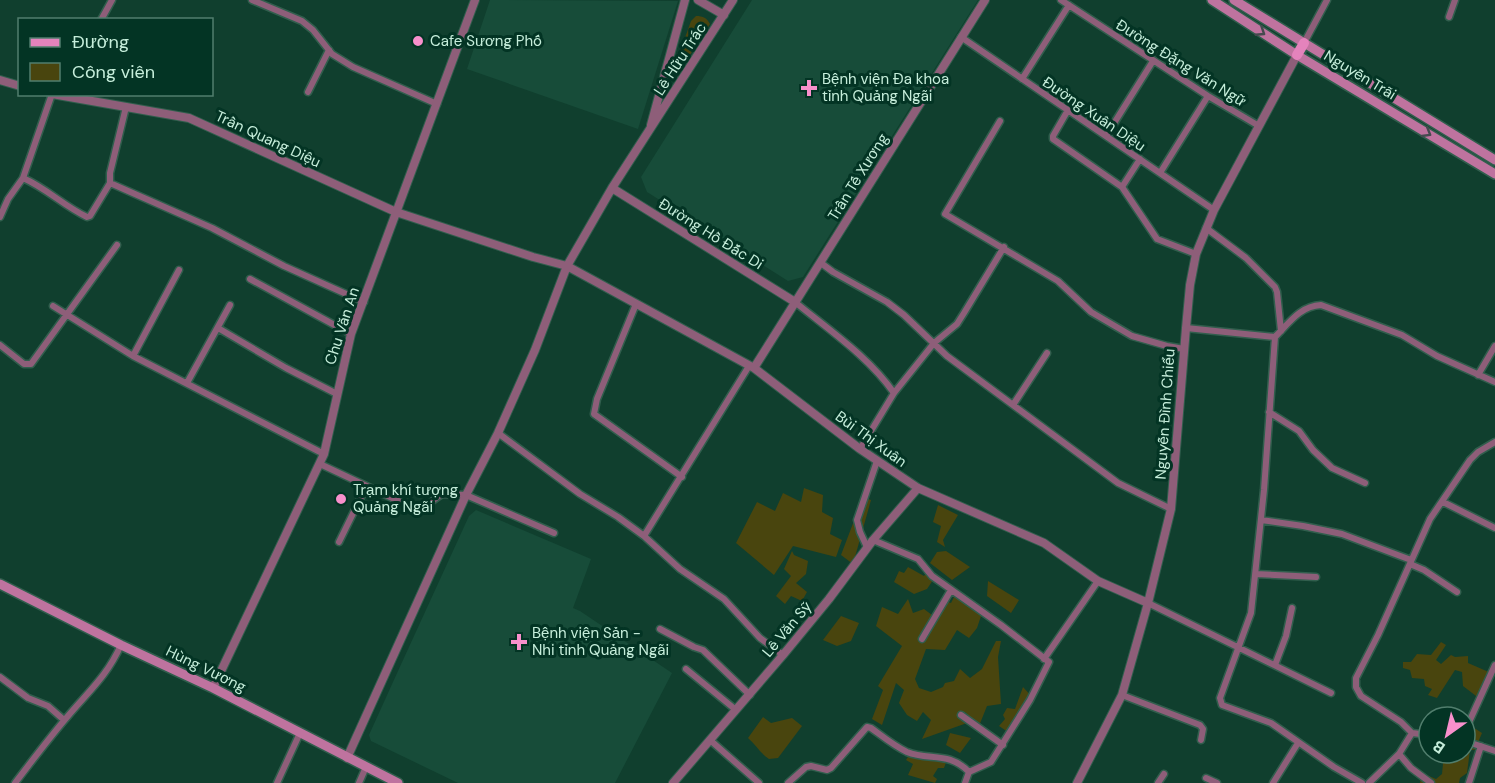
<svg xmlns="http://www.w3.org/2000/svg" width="1495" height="783" font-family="'DM Sans',sans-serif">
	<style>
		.built { fill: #174c39 }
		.green { fill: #49450e }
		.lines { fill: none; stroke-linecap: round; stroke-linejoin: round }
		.minor-casing { stroke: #315e4d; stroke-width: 9 }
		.tertiary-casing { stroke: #315e4d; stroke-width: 10 }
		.secondary-casing { stroke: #315e4d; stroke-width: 12 }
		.primary-casing { stroke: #315e4d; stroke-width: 14 }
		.minor { stroke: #8e5e79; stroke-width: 6 }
		.tertiary { stroke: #8e5e79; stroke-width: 8 }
		.secondary { stroke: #bf739f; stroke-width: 9 }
		.primary { stroke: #e483bc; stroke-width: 10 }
		.oneway { stroke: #454a4f }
		.poi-dot { fill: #f890cc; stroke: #033424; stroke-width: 2 }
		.labels { text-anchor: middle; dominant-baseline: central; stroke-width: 6; stroke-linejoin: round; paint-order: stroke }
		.poi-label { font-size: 15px; fill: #c6eedb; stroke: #033424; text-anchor: start }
		.street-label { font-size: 15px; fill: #c6eedb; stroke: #033424 }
	</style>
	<rect width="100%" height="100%" fill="#103f2e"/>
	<path class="built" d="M490,0L678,1L638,129L467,69Z
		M752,0H978L803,277L788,281L647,192L641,177Z
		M476,510L591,559L573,608L580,611L672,673L615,783H458L371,741L369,735L398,671L469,516Z"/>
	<path class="green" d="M696,16C703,16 707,18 710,24L686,61H682L678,57L691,21Z
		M804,488L823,495L822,512L833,518L830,534L842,540L836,557L793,546L774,575L736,543L757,502L775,511L783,493L801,502Z
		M863,497L871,500L853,564L841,555Z
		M938,505L958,515L943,540L945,547L937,542L941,526L933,522Z
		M792,551L794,555L808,561L806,574L796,583L807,592L802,601L791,596L785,604L776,596L791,576L784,569Z
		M946,551L970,567L952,580L930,563L937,552Z
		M908,567L924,576L928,570L935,577L927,589L914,594L894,582L899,571L904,573Z
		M988,581L1019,600L1011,613L987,596Z
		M956,593L983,610L977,628L969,638L957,630L945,650L926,649L915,679L919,688L931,692L943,687L945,683L954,681L960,669L970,678L982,669L996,641H1001L998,657L1001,704L987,706L979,726L965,712L961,716L967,723L922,739L931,720L923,712L917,721L907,715L899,703L904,690L896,683L882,725L872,719L883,690L878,686L902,646L876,626L882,607L898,614L908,599L913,613L924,609L932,615L944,600L951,603Z
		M841,616L859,623L851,641L837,646L823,640Z
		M1441,642L1446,645L1436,660L1441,664L1451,655L1455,657L1468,656V663L1491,673L1480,699L1463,686L1462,672L1455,670L1437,698L1428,695L1432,689L1425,686L1424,679L1412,678L1410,670L1403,668V662H1411L1417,654L1431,655Z
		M1023,687L1033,698L1011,734L999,726L1005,719L1003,715L1007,708L1015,709Z
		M763,717L771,723L792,718L802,726L778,758L769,759C760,753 756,745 748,738Z
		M1468,724L1482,733L1479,740L1483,749L1470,750L1467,773L1460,778L1459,783H1420L1422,773L1436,779L1442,774L1444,753H1465V729Z
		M950,733L971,738L960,753L946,745Z
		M911,752L948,757L944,768H938L933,776L937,779L935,783L908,775L913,764L906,760Z"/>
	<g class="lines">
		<g class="minor-casing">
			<path id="minor" d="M252,0L302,21L313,30L332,54L353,67L437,104
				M1061,0L1208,96L1259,126
				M1449,17L1455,0
				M101,20L112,0
				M961,37L1214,210
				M1304,43L1327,0
				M1022,79L1069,5
				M308,92L329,50
				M126,107L110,173V183L212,228L284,266L364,302
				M1068,110L1053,136V139L1122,187L1157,239L1196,254
				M1000,121L945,214L1058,281L1091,312L1132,336L1167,346L1184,349
				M1106,136L1153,61
				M1160,173L1208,96
				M23,178C46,188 64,206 87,217L90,216L110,183
				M1122,187L1140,159
				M0,217L8,199L23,178L52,94
				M1206,228L1246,258L1275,287L1277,292L1281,331
				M821,263L833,272L887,302L904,315L947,356L1118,483L1171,509
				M250,279L351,334
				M795,302C829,330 869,357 894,393
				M636,304L597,399L594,414L682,477
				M53,306L133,356L324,454
				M218,328L286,368L337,394
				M1186,328L1275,337
				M0,345L24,364H31L117,245
				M133,356L179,270
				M1478,375L1495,346
				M187,383L230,305
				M1013,405L1047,353
				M1269,412L1299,431L1313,450L1332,468L1365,483
				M498,433L580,494L618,517L644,536L680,569L724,599L760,638L783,655
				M860,449L894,393L934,343L957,324L964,313L1004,247
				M320,464L407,505C429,511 425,504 442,494L466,495L554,533
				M1443,502L1495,528
				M1261,520L1303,526L1342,534L1411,560
				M644,536L749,366
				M873,540L918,559L932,576L1001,625L1049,662L1030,700L991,762L969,772
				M339,542L366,487
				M867,547L860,532L857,520L877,461
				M1410,564L1424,570L1457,592
				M1256,574L1316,577
				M1148,603L1331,693
				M660,629L694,647L703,650L750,695
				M922,639L951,590
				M1044,659L1098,581
				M1275,665L1286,636L1292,608
				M686,669L736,710
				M0,677L28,698L48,706L64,720
				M1122,695L1200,725L1203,729L1201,740
				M961,715L1003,745
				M1465,731L1495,665
				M1412,733L1429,735
				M710,740L759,783
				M1465,741L1495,751
				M1399,754L1411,768L1431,783
				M1206,778L1217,783
				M15,783C32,761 49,738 68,716C89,691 107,676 121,645
				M277,783L300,733
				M359,783L366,767
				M788,783L806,767L811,766L827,770L831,768L867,727L871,728C882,736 894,746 907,752C929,761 949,751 969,772L965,783
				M1158,783L1164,774
				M1273,783L1298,743
				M1362,783L1334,767L1271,723L1222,705L1220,698L1251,613L1264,490L1275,337C1289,323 1300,306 1321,305L1402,335L1437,356L1495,382
				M1369,783L1399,754L1412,733L1401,722L1361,696L1356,687V678L1378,635L1430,519L1470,460L1478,452L1495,442
				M1469,783L1481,746"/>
		</g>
		<g class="tertiary-casing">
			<path id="tertiary" d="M698,0L724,15
				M0,80L20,86
				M52,94L189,118L396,212L533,257L567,266L754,368L860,449L918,488L1044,543L1098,581L1148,603
				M651,125L685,0
				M612,188L795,302
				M754,368L985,0
				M213,688L324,454L351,334L475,0
				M347,758L466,495L498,433L535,350L567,266L612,188L733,0
				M673,783L783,655L829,599L873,540L918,488
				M1077,783L1122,695L1148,603L1171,509L1186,328L1190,285L1196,254L1214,210L1297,55"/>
		</g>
		<g class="secondary-casing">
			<path id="secondary" d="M1212,0L1297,55L1495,174
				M1234,0L1495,160
				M0,584L121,645L213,688L398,783"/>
		</g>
		<g class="primary-casing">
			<path id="primary" d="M1297,55L1304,43"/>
		</g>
		<use href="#minor" class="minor"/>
		<use href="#tertiary" class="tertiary"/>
		<use href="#secondary" class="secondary"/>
		<use href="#primary" class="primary"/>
	</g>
	<defs><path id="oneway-chevron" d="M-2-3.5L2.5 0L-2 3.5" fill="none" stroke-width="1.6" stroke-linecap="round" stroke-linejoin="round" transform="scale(1.5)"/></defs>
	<g class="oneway">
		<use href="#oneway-chevron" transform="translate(1261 32) rotate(33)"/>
		<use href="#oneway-chevron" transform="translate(1427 133) rotate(31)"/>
	</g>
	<g class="poi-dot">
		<circle cx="418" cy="41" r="6"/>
		<path d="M806 79h6v6h6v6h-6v6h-6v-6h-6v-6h6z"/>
		<circle cx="341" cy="499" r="6"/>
		<path d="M516 633h6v6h6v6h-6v6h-6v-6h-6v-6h6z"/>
	</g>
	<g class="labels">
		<g class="poi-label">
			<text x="430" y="41">Cafe Sương Phố</text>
			<text x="822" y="79">Bệnh viện Đa khoa<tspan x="822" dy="17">tỉnh Quảng Ngãi</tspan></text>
			<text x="353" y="490">Trạm khí tượng<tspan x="353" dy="17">Quảng Ngãi</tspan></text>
			<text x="532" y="633">Bệnh viện Sản -<tspan x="532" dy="17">Nhi tỉnh Quảng Ngãi</tspan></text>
		</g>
		<g class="street-label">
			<text transform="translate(680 59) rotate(-57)">Lê Hữu Trác</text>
			<text transform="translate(1181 63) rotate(32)">Đường Đặng Văn Ngữ</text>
			<text transform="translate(1360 75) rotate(31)">Nguyễn Trãi</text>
			<text transform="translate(1094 114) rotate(34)">Đường Xuân Diệu</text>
			<text transform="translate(268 139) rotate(25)">Trần Quang Diệu</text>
			<text transform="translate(858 177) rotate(-58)">Trần Tế Xương</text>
			<text transform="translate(711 234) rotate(32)">Đường Hồ Đắc Di</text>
			<text transform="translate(342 326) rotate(-72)">Chu Văn An</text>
			<text transform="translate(1165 414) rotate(-86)">Nguyễn Đình Chiểu</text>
			<text transform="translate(871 439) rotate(36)">Bùi Thị Xuân</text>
			<text transform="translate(787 629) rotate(-50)">Lê Văn Sỹ</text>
			<text transform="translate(206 669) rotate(26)">Hùng Vương</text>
		</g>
	</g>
	<rect x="18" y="18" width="195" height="78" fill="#033424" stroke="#517e6d" stroke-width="1.5"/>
	<rect x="30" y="38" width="30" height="9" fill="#e483bc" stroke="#517e6d" stroke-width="1.5"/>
	<text x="72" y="48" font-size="18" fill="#c6eedb">Đường</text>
	<rect x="30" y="63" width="30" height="18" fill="#49450e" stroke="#517e6d" stroke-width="1.5"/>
	<text x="72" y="78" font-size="18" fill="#c6eedb">Công viên</text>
	<g transform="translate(1447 735) rotate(214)"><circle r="28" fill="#033424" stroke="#517e6d" stroke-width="1.5"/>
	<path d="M0-4.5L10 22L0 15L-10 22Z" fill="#f890cc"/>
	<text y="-9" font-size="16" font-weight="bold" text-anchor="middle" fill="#c6eedb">B</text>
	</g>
</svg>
